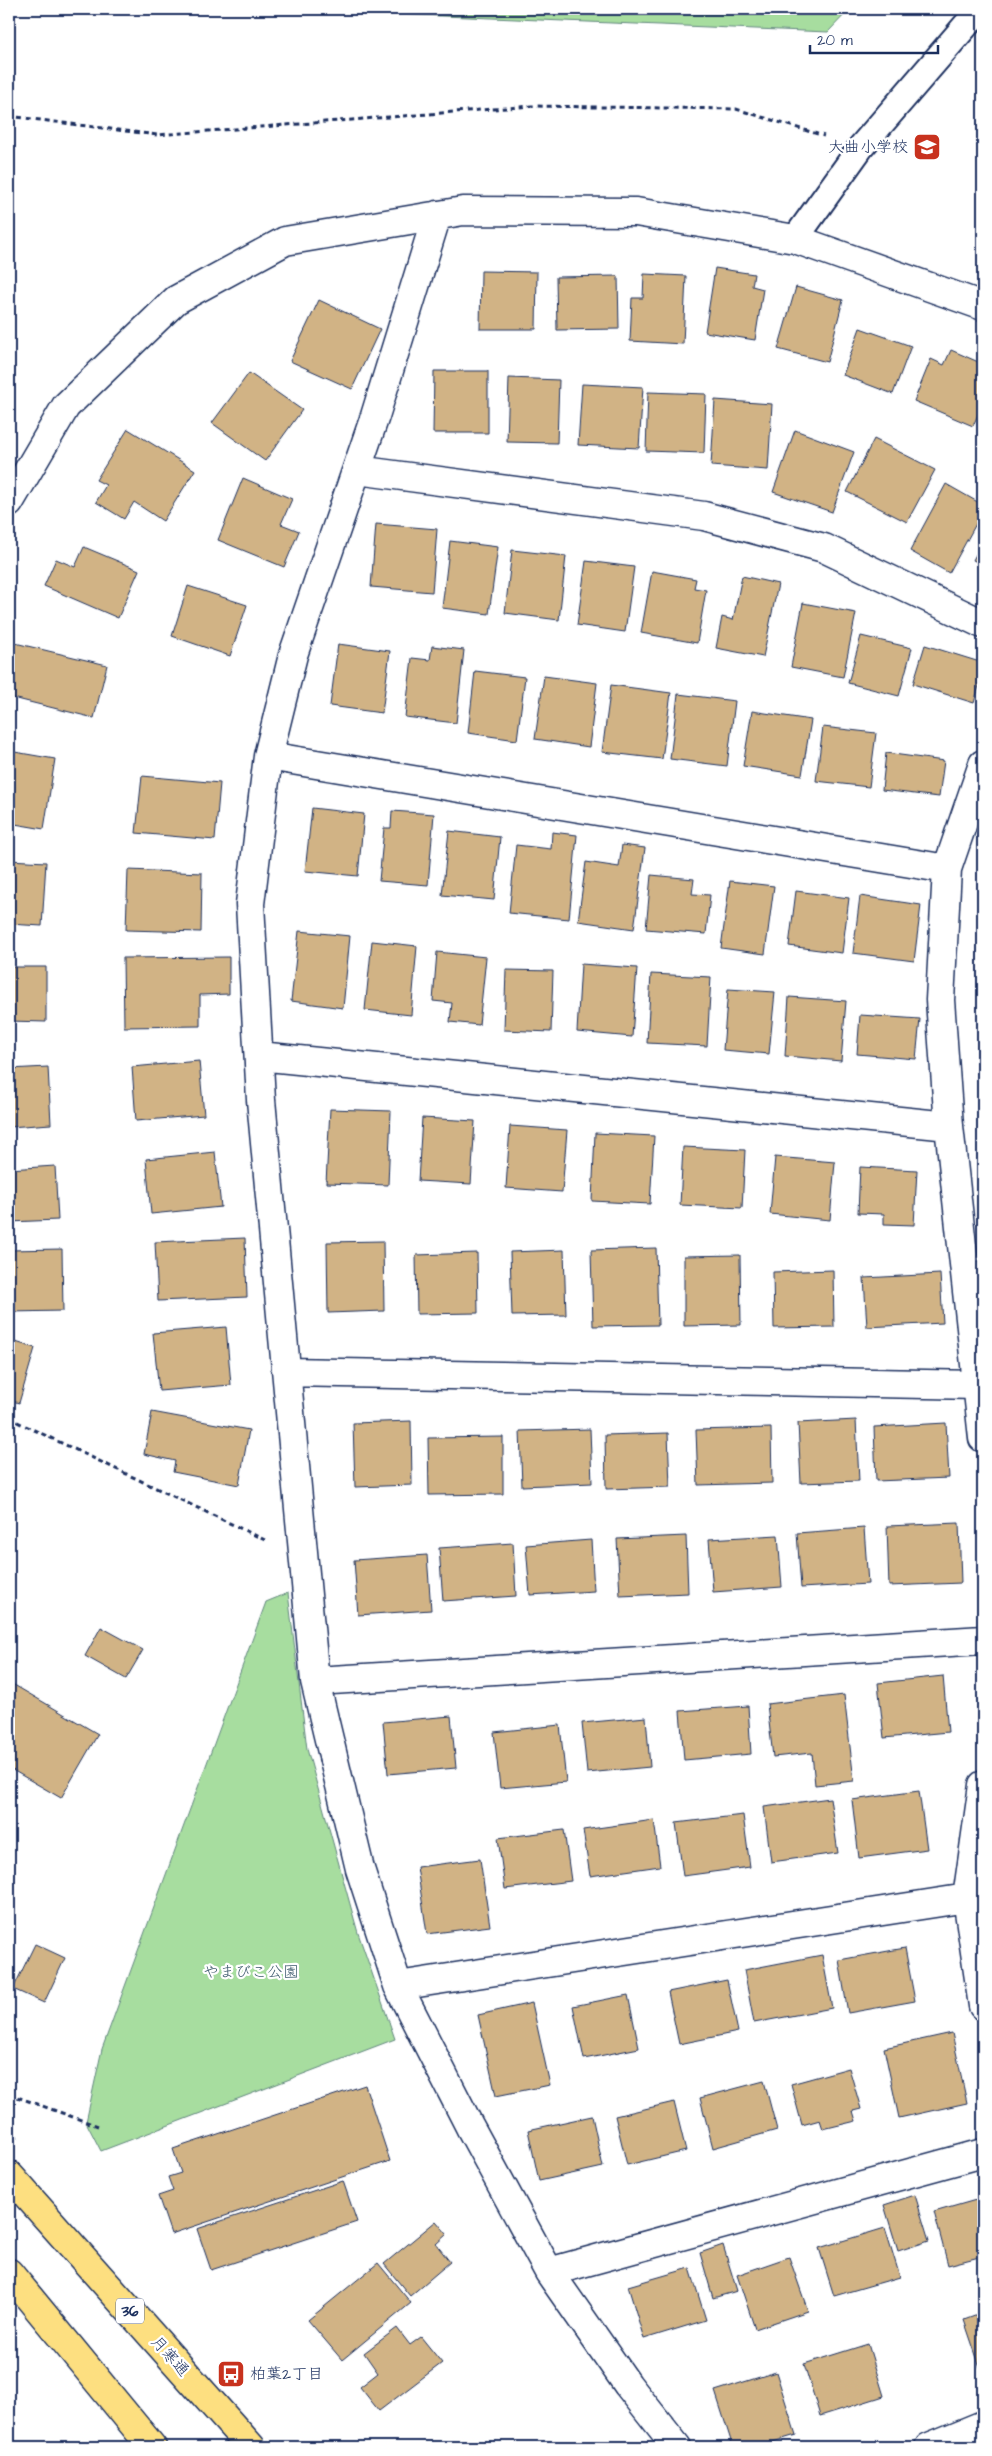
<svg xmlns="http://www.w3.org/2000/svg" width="992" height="2456" font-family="'Architects Daughter','Klee One',sans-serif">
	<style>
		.green { fill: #a7dd9f; stroke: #61867e }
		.building { fill: #d1b385; stroke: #1b2f5e }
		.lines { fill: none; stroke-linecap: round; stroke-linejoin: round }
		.service-casing { stroke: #1b2f5e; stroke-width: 29 }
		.minor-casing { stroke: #1b2f5e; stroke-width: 31 }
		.trunk-casing { stroke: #1b2f5e; stroke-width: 31 }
		.path { stroke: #1b2f5e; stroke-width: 3; stroke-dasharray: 5 4; stroke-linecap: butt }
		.service { stroke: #fff; stroke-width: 25 }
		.minor { stroke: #fff; stroke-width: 28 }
		.trunk { stroke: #fddf80; stroke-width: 28 }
		.labels { text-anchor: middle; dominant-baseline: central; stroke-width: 4.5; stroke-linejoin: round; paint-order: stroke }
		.shield { fill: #fff; stroke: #5f6d8e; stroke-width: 1 }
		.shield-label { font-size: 15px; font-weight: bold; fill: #1b2f5e }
		.poi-label { font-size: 16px; fill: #1b2f5e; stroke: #fff; text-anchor: end }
		.park-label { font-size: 16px; fill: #3e5a6e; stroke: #fff }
		.street-label { font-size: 16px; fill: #1b2f5e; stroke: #fff }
	</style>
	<rect width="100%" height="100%" fill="#fff"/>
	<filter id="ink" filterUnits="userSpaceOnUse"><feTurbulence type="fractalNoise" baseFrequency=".02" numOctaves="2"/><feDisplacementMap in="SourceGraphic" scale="10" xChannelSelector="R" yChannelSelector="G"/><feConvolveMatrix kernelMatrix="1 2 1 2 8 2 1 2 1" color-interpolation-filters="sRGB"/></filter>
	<g filter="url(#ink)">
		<path class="green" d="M275,9H850L828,32Z
			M288,1593L307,1749L358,1933L395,2039L101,2151L86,2122L102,2049L266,1602Z"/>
		<path class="building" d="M715,268L754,274L752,286L763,289L755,340L705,332Z
			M481,271L537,272L536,329H480Z
			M644,274L686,276L683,344L630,341L632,298H643Z
			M618,276L619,329L557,330L556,277Z
			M796,287L843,300L827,362L778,349Z
			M319,300L380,329L352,389L290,361Z
			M860,328L911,346L893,394L843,375Z
			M951,350L983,364V403L973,426L914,401L931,359L944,365Z
			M434,371H488V433H433Z
			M249,373L302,410L265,461L212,423Z
			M509,378L559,380L557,443L507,442Z
			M582,384L643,387L639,448L578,445Z
			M648,392L706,394L704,453L646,451Z
			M715,400L772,404L768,470L711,466Z
			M128,429L195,470L163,521L134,502L124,519L96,502L106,485L96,480Z
			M795,430L854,452L832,512L773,492Z
			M874,439L935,470L907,522L847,492Z
			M243,478L292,499L281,524L299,531L284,567L218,540Z
			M946,484L983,505V511L949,573L910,551Z
			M376,524L437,529L432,592L371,587Z
			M450,541L498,547L489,614L442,608Z
			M983,541V565L973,560Z
			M84,547L139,570L118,618L44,586L56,559L75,567Z
			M512,550L566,556L559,620L505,613Z
			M586,561L634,567L625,632L577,625Z
			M652,571L696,579L694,588L706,590L697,643L641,633Z
			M742,576L778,584L763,657L716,648L722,617L733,620Z
			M188,586L247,605L230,656L172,636Z
			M803,603L856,613L843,677L791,667Z
			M861,636L912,648L899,696L848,683Z
			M15,643L107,665L94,718L9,697V669Z
			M338,644L390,651L382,713L330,706Z
			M925,645L983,663V672L974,703L913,684Z
			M432,646L464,650L456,723L405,717L412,658L430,660Z
			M475,671L525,677L517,740L468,733Z
			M544,676L597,683L589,747L535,739Z
			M611,685L671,693L662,759L602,752Z
			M678,694L735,701L727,766L670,759Z
			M752,711L811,720L802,775L743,766Z
			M823,727L876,733L869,787L816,781Z
			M9,751L55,759L44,829L9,823Z
			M886,753L944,761L939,797L882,790Z
			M142,776L220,783L215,840L136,833Z
			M312,808L364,814L358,876L305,871Z
			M392,811L434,814L428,885L379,881L384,828H391Z
			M449,831L500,837L494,900L442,895Z
			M552,832L577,835L569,919L509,913L516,845L551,849Z
			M622,845L645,848L634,929L578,921L586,862L619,867Z
			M9,860L46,862L42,926L9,924Z
			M128,870L202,873L201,932L126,930Z
			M651,875L694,879L692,894L710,895L706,934L646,929Z
			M730,881L774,886L765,954L721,948Z
			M796,891L849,898L842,953L789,946Z
			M860,896L921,905L914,961L853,953Z
			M299,931L350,936L343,1008L291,1001Z
			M372,941L417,946L411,1015L365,1010Z
			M437,952L486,957L479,1025L450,1022L452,1003L433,1001Z
			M229,957V994L200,995V1026L124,1027L123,958Z
			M581,964L637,968L632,1037L577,1032Z
			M9,967H46V1022L9,1021Z
			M506,970L553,971L551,1032L504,1030Z
			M651,974L711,977L707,1046L647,1043Z
			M728,989L775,992L769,1054L723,1050Z
			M789,997L846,1001L841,1061L785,1056Z
			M860,1015L920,1019L916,1059L857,1054Z
			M199,1061L204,1115L136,1121L132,1067Z
			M48,1067L51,1124L9,1127V1069Z
			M330,1109L391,1111L388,1185L326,1183Z
			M422,1118L475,1121L471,1184L418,1181Z
			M510,1126L567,1130L562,1192L506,1188Z
			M595,1133L654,1136L650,1204L592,1201Z
			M683,1147L745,1150L742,1208L680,1205Z
			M215,1152L221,1207L151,1214L146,1159Z
			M775,1157L835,1162L830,1220L770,1214Z
			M55,1166L58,1220L9,1222V1169Z
			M860,1167L917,1170L914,1225L884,1224V1214L858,1213Z
			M245,1238L247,1297L158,1301L155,1242Z
			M383,1241L384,1311L328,1313L327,1242Z
			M656,1248L658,1325L593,1326L591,1250Z
			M62,1249L63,1311L9,1312V1250Z
			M564,1250L566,1315L512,1316L510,1252Z
			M477,1253L478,1313L417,1314L416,1255Z
			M740,1255L741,1325L684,1326V1256Z
			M833,1270L834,1327L774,1328L773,1272Z
			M940,1274L943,1323L867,1327L864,1278Z
			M226,1327L231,1385L159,1391L153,1333Z
			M9,1340L35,1348L19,1403L9,1400Z
			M152,1412L249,1430L239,1485L173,1472L175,1461L144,1454Z
			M856,1420L859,1481L801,1483L798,1423Z
			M411,1421L412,1485L355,1487L353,1423Z
			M946,1423L949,1478L876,1481L874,1427Z
			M771,1428L772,1483L698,1485L696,1430Z
			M590,1429L592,1483L522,1486L520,1431Z
			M668,1433L670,1487L606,1489L605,1435Z
			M503,1437V1494L429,1495L428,1438Z
			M959,1523L961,1583L889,1586L887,1526Z
			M864,1528L868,1584L801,1588L797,1533Z
			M778,1535L782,1587L713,1592L709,1539Z
			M686,1536L688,1593L620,1596L617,1539Z
			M591,1540L594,1591L530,1595L526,1545Z
			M513,1543L516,1596L443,1601L439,1548Z
			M427,1555L431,1610L358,1615L354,1560Z
			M101,1627L143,1650L126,1679L85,1656Z
			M943,1676L948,1732L884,1738L878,1683Z
			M9,1682L98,1734L61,1798L9,1768Z
			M844,1695L854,1781L815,1785L812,1753L773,1757L767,1704Z
			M748,1706L751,1754L684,1760L680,1711Z
			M451,1716L456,1768L388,1774L383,1722Z
			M646,1717L650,1767L587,1773L582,1723Z
			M560,1725L566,1782L500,1788L494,1732Z
			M919,1791L927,1849L859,1858L852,1800Z
			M830,1798L838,1853L771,1862L764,1807Z
			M743,1815L750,1867L683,1876L676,1823Z
			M654,1820L660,1866L590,1876L583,1830Z
			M564,1830L571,1881L505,1889L498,1838Z
			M480,1859L490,1926L427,1934L417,1867Z
			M35,1944L65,1958L44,2003L13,1989Z
			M905,1948L915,2001L848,2013L839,1960Z
			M822,1955L832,2008L754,2023L744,1970Z
			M727,1980L738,2032L679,2044L668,1992Z
			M628,1995L639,2048L584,2059L573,2006Z
			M532,2003L550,2085L496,2096L478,2015Z
			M952,2033L967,2103L899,2118L884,2048Z
			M849,2068L861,2109L853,2111L856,2121L823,2129L820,2120L802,2125L791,2084Z
			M764,2081L777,2130L713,2148L700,2098Z
			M365,2085L390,2161L171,2234L158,2196L173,2191L168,2177L181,2173L173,2149Z
			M674,2102L686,2151L627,2165L615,2116Z
			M592,2116L603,2167L539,2181L528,2130Z
			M343,2181L357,2222L211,2270L197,2229Z
			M915,2195L929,2241L898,2251L884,2205Z
			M983,2198V2256L948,2265L934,2212Z
			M436,2221L447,2234L436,2244L450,2262L410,2296L384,2264Z
			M885,2228L900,2277L834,2296L819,2248Z
			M723,2245L737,2291L713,2298L700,2253Z
			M789,2257L808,2311L755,2329L737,2275Z
			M378,2263L411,2303L342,2360L308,2320Z
			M690,2268L706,2320L644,2339L628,2286Z
			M983,2313V2372L982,2373L964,2320Z
			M397,2328L410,2345L421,2337L442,2363L379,2411L360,2387L378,2373L364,2353Z
			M868,2344L884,2396L820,2416L804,2364Z
			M776,2372L796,2435L756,2447H733L715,2391Z"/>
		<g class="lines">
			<g class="service-casing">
				<path id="service" d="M795,239L861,147L980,9"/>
			</g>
			<g class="minor-casing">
				<path id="minor" d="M437,215L375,416L293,655L268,756L250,904L261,1100L315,1681L360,1869L398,1986L470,2127L549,2272L628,2385L677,2447
					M357,470L704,516L824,548L983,624
					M9,503L66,406L176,300L285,241L463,211L636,212L795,239L983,306
					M268,756L947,869
					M983,764L947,869L940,1000L949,1126L983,1438
					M259,1056L949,1126
					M287,1372L978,1385
					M315,1681L983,1640
					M983,1785L967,1898L983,2006
					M398,1986L967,1898
					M549,2272L983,2153
					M929,2447L983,2425"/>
			</g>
			<g class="trunk-casing">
				<path id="trunk" d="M9,2175L251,2447
					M9,2273L152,2447"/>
			</g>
			<path class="path" d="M9,116L157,135L532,106L736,109L824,136
				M9,1418L265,1540
				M9,2094L98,2126
				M9,2126L18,2139"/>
			<use href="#service" class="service"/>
			<use href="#minor" class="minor"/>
			<use href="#trunk" class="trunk"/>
		</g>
	</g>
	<defs>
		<g id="school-square" transform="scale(1.4375)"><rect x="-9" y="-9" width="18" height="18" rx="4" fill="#c8321e" stroke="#fff"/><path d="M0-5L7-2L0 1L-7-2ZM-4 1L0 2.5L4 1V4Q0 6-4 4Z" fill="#fff"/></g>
		<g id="bus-square" transform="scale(1.4375)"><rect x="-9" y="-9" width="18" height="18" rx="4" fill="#c8321e" stroke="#fff"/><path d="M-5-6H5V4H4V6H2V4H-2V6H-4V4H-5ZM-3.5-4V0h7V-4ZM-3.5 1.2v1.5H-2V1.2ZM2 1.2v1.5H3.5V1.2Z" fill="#fff"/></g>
	</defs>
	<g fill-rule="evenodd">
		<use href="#school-square" x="927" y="147"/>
		<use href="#bus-square" x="231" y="2374"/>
	</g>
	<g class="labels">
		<rect class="shield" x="116" y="2298.5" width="28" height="25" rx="4"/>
		<g class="shield-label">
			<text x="130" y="2311">36</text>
		</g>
		<g class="poi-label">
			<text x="908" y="147">大曲小学校</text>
			<text x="250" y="2374" text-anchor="start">柏葉2丁目</text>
		</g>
		<g class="park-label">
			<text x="251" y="1972">やまびこ公園</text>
		</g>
		<g class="street-label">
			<text transform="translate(170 2356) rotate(48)">月寒通</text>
		</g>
	</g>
	<rect width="992" height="2456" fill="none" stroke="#fff" stroke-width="30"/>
	<rect x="15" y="15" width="962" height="2426" fill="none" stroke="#1b2f5e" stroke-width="2" filter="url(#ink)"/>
	<path d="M810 45v8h128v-8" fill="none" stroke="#1b2f5e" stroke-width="2.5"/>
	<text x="817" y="45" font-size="15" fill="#1b2f5e" stroke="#ffffff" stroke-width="4" paint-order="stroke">20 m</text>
</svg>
